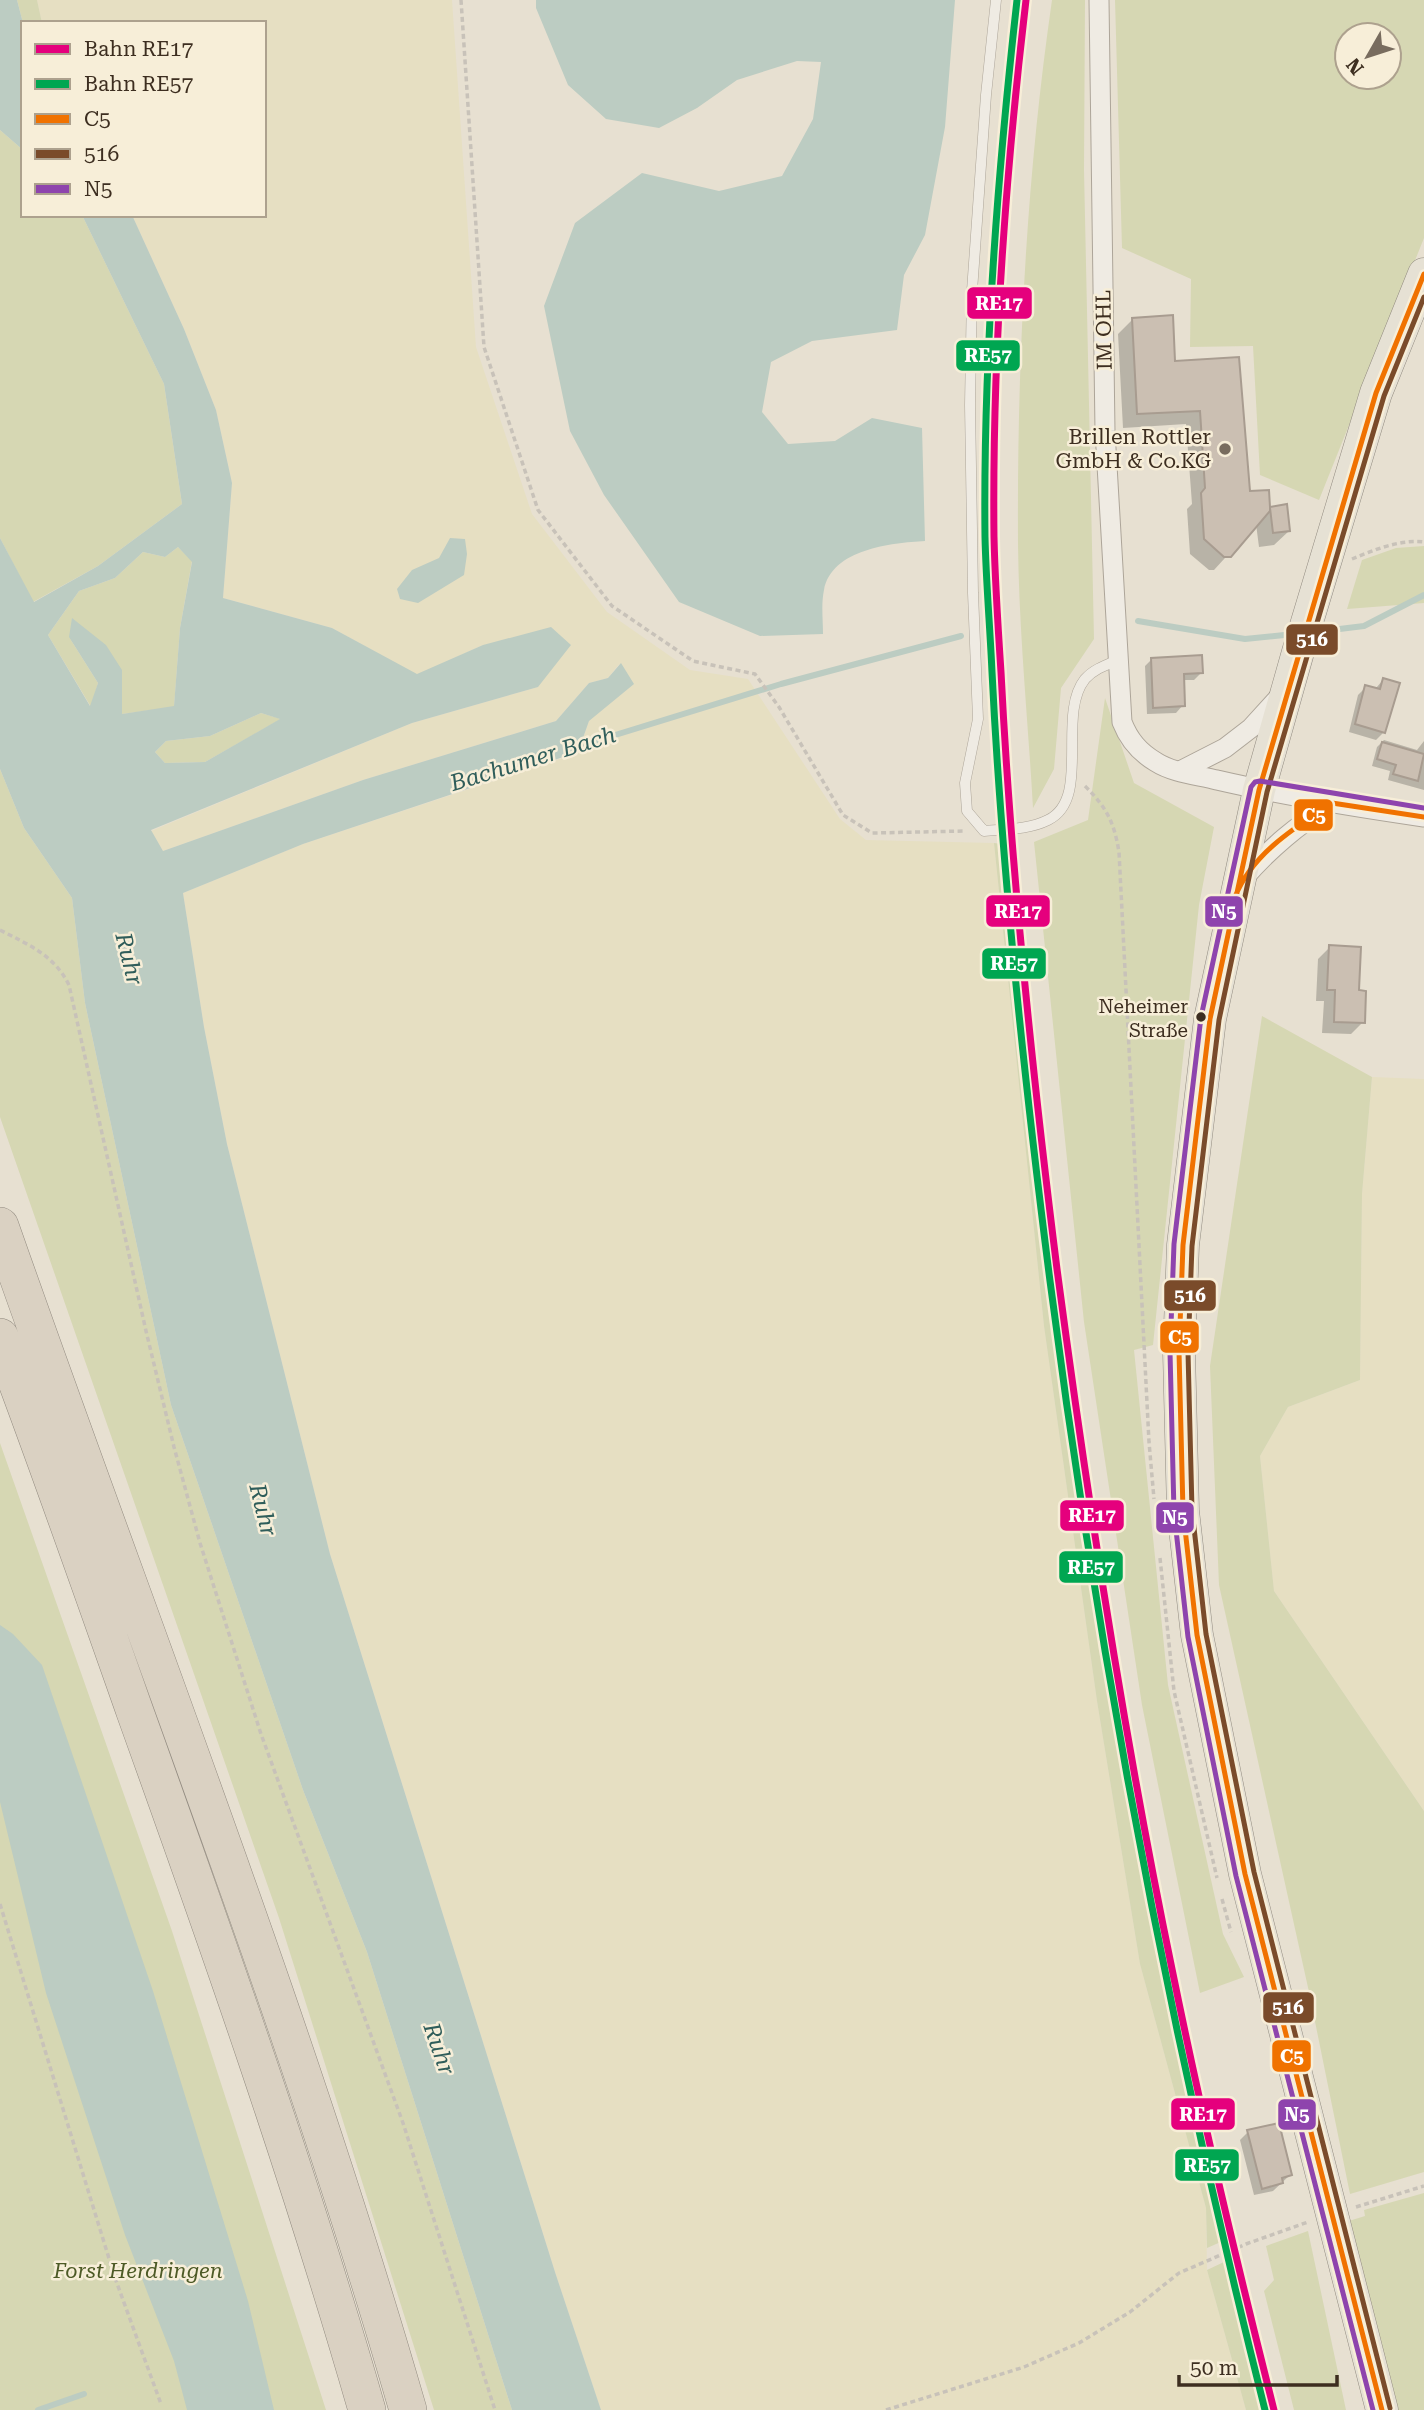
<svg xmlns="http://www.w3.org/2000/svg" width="1424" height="2410" font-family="'Roboto Serif',serif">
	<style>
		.farmland { fill: #e6dfc2 }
		.green { fill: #d6d7b3; fill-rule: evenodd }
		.water { fill: #bcccc2; fill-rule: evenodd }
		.shadow { fill: #0003 }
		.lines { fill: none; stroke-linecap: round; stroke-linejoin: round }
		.stream { stroke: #bcccc2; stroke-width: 6 }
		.building { fill: #cbbfb2; stroke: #a89c90; stroke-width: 2 }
		.service-casing { stroke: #ada599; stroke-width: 11 }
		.minor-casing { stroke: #ada599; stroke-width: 21 }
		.primary-casing { stroke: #928b80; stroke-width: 33 }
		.motorway-casing { stroke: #928b80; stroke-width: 38 }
		.path { stroke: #c8c2b9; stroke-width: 3.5; stroke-dasharray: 5 3.5; stroke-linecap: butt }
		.service { stroke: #efebe3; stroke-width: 10 }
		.minor { stroke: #efebe3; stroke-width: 19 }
		.primary { stroke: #e6e1d4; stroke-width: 32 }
		.motorway { stroke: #dad1c2; stroke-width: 37 }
		.bus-1-casing { stroke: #f7eed8; stroke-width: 10 }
		.bus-2-casing { stroke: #f7eed8; stroke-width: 10 }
		.bus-3-casing { stroke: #f7eed8; stroke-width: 10 }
		.bus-1 { stroke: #f07200; stroke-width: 5 }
		.bus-2 { stroke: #7a4b2a; stroke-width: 5 }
		.bus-3 { stroke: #8e44ad; stroke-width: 5 }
		.rail-1-casing { stroke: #f7eed8; stroke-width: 12 }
		.rail-2-casing { stroke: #f7eed8; stroke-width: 12 }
		.rail-1 { stroke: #e5007d; stroke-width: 7 }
		.rail-2 { stroke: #00a651; stroke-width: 7 }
		.poi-dot { fill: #786c5e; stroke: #f7eed8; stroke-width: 2.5 }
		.bus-dot { fill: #3d2e20; stroke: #f7eed8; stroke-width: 2.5 }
		.labels { text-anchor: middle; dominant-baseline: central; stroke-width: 5; stroke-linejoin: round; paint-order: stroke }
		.bus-label { font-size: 19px; fill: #3d2e20; stroke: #f7eed8; text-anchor: end }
		.street-label { font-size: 21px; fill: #3d2e20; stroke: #f7eed8 }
		.poi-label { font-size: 21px; fill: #3d2e20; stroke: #f7eed8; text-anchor: end }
		.park-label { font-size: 21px; font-style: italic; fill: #4d5a26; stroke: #f7eed8 }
		.water-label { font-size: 23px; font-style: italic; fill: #2f5d5a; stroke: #f7eed8 }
		.line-badge { stroke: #f7eed8; stroke-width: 2.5 }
		.badge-label { font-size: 19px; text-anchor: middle; font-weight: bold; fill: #fff }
	</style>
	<rect width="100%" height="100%" fill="#e7e0d1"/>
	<path class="farmland" d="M37,0H452L476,347L532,514L607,612L690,670L748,679L840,819L866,840L994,843L1044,1326L1097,1701L1140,1964L1206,2208L1207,2270L1246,2410H601L555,2272L330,1554L227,1144L204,1027L183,893L303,844L578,753L589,721L620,663L608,678L589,683L556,721L363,780L163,851L151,831L412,723L538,687L483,645L417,675L332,628L223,598L232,483L216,410L184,329L132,215H264V23H42Z
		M1372,1077L1424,1079V1811L1274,1591L1260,1456L1288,1407L1360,1380L1362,1194Z"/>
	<path class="green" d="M17,0H37L42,23H23Z
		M1052,0H1085L1084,170L1094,639L1061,688L1054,769L1033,808C1028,720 1019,632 1018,544C1017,362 1026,180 1052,0Z
		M1115,0H1424V238L1319,500L1260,475L1253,346L1190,347L1191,279L1122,248ZM1347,35H1389V77H1347Z
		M0,130L23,150V215H82L164,384L182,504L98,566L33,602L0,538Z
		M1424,546V603L1347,609L1362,560L1396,548Z
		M178,547L192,561L180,628L174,707L122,714L69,637L98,683L91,707L48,635L79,591L115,578L143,552L165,557Z
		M1105,698L1134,783L1214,827L1199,905L1153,1345L1134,1350L1168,1685L1223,1934L1244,1977L1200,1993L1142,1705L1084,1322L1034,842L1088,820Z
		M261,713L281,719L205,762L165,763L155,752L166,741L210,736Z
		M0,769L24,828L72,898L85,1003L171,1405L303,1790L367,1952L512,2410H434L279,1918L0,1117Z
		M994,843L1002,844L1036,1179L1086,1535L1113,1701L1161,1962L1223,2241L1207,2248L1206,2208L1140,1964L1097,1701L1044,1326Z
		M1262,1016L1372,1077L1362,1194L1360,1380L1288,1407L1260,1456L1274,1591L1424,1811V2172L1350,2194L1309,1992L1219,1585L1210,1366Z
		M0,1443L172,1931L326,2410H0Z
		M1424,2193V2410H1398L1349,2221L1365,2216L1364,2210Z
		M1308,2231L1346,2410H1294L1264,2291L1274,2280L1266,2246Z
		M1226,2261L1265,2410H1246L1207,2270Z"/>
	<path class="water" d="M0,0H17L23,23V150L0,130Z
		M536,0H955L945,127L925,235L904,275L897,330L812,341L771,362L762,412L788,444L835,441L872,418L922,428L925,541C891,543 832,549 824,590C821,604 823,620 823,634L760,636L679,602L604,495L570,431L544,306L575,223L642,173L719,191L782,176L813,119L821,62L797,61L737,80L697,108L659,128L606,119L568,85L536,8Z
		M82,215H132L184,329L216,410L232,483L223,598L332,628L417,674L483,645L551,627L571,645L538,687L412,723L151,830L163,851L363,780L556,721L589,683L608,678L621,663L634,684L589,721L578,752L303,844L183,893L204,1027L227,1144L330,1554L555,2272L601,2410H512L367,1952L303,1790L171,1405L85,1003L72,898L24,828L0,769V538L34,602L98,566L182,504L164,384ZM178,547L192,562L180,628L174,706L122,714V670L106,645L72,618L69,637L98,683L90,706L48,635L79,591L115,578L143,552L165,557ZM261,713L280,719L205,762L165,763L155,752L166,741L210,736Z
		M450,538L465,539L467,554L464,575L418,603L400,599L397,589L412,570L439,558Z
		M0,1625L13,1634L42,1665L153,1991L248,2301L274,2410H187L174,2361L125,2235L46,1993L0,1802Z"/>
	<path class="shadow" d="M1133,319L1173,363L1248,493L1268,509L1286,506L1289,531L1274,545L1259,547L1256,524L1214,570H1209L1190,554L1187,509L1192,504L1186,424L1123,428L1118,334Z
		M1152,659L1201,673L1194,680H1182L1183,705L1176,713L1147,714L1145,666Z
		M1383,680L1384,732L1376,740L1349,732L1358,695L1366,687L1376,688Z
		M1384,740L1417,750L1424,741V790L1388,780L1390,771L1372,766L1377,747Z
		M1330,947L1358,992L1363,1022L1351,1034L1322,1033L1324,1001H1316L1318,959Z
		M1248,2132L1290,2175L1273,2191L1254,2195L1240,2140Z"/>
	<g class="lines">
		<path class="stream" d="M1138,621L1245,639L1294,634
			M1315,632L1364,626L1424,595
			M573,748L781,684L961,636
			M38,2410L84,2394"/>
	</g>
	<path class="building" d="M1173,315L1175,361L1239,357L1250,491L1269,490L1270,507L1287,504L1290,531L1273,533L1270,508V511L1231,557H1224L1204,539L1201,493L1205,488L1200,411L1137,414L1132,318Z
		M1202,655L1203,673L1184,674L1185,706L1153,708L1151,658Z
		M1383,678L1400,683L1385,733L1355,724L1365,685L1380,689Z
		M1382,742L1424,754L1418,781L1393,774L1396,765L1377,759Z
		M1329,945L1361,947L1359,990L1366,991L1365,1023L1334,1022L1335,990H1327Z
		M1279,2123L1292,2175L1282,2178L1283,2183L1262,2189L1247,2130Z"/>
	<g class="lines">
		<g class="service-casing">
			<path id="service" d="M996,0L986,95L972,291L970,405L973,593L978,719L965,783L967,811L984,831C1005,829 1028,830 1048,820C1092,799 1056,715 1085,679C1094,669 1106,665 1118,660"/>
		</g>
		<g class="minor-casing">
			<path id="minor" d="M1099,0L1105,431L1122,722C1129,740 1139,752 1156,762C1173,773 1198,775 1217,780C1286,796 1355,807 1424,817
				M1180,771L1225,748L1251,728L1281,695
				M1243,879C1271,847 1297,826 1332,803"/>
		</g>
		<g class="primary-casing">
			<path id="primary" d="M1382,2410L1245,1874L1197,1635L1183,1511L1179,1352L1183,1245L1210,1019L1259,790L1298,652L1376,393L1424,274"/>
		</g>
		<g class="motorway-casing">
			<path id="motorway" d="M0,1226C138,1620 292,2008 408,2410
				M0,1337C47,1461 91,1587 135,1712C218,1943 299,2174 367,2410"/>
		</g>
		<path class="path" d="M461,0L484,347L538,510L612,606L693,661L755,674L779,707L843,815L872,833L966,831
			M1352,559C1374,550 1400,539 1424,542
			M1085,786C1107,808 1114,822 1119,852L1149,1442L1154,1499
			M0,930C29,945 54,955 69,985L146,1331L174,1447L200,1543L261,1734L403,2123L495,2410
			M1160,1558L1174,1691L1217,1878
			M1222,1899L1231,1932
			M0,1904L115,2278L161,2404
			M1356,2207L1424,2186
			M886,2410L1024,2367L1079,2343L1130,2312L1179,2273L1246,2244L1308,2222"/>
		<use href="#service" class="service"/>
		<use href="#minor" class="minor"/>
		<use href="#primary" class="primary"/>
		<use href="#motorway" class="motorway"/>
		<g class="bus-1-casing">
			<path id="bus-1" d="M1235,897C1252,854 1294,828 1332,803L1424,817
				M1382,2410L1245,1874L1197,1635L1183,1511L1179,1352L1183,1245L1210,1019L1259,790L1376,393L1424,274"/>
		</g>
		<g class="bus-2-casing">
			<path id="bus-2" d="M1390,2408L1254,1872L1206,1634L1192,1510L1188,1352L1192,1246L1219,1020L1267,792L1384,396L1424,297"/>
		</g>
		<g class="bus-3-casing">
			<path id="bus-3" d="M1373,2410L1236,1876L1188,1637L1174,1512L1170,1352L1174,1244L1201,1017L1251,787L1255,782L1260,781L1424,808"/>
		</g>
		<use href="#bus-1" class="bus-1"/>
		<use href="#bus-2" class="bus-2"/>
		<use href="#bus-3" class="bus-3"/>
		<g class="rail-1-casing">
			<path id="rail-1" d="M1026,0C1005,178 992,358 994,537C995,582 998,627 1001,672C1011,871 1032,1070 1057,1269C1088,1503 1124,1737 1172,1969C1202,2117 1237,2264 1274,2410"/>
		</g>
		<g class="rail-2-casing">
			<path id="rail-2" d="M1017,0C997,178 983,358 985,537C986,582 990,627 992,672C1002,875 1024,1078 1050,1281C1099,1662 1171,2037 1265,2410"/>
		</g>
		<use href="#rail-1" class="rail-1"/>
		<use href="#rail-2" class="rail-2"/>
	</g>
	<circle class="poi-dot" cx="1225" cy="449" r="7"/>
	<circle class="bus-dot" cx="1201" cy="1017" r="6"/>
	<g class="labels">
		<g class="bus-label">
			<text x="1188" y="1006">Neheimer<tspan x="1188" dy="24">Straße</tspan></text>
		</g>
		<g class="street-label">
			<text transform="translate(1104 330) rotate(-91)">IM OHL</text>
		</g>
		<g class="poi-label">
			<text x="1211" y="437">Brillen Rottler<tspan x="1211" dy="24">GmbH &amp; Co.KG</tspan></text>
		</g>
		<g class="park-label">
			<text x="138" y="2271">Forst Herdringen</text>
		</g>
		<g class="water-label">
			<text transform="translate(533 759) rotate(-17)">Bachumer Bach</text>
			<text transform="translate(129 959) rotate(76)">Ruhr</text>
			<text transform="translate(263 1510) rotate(76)">Ruhr</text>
			<text transform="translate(439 2049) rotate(71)">Ruhr</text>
		</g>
	</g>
	<g class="line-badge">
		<rect x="966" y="286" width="67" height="34" rx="7" fill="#e5007d"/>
		<rect x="955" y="339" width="66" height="33" rx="7" fill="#00a651"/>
		<rect x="1285" y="623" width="54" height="33" rx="7" fill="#7a4b2a"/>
		<rect x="1293" y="798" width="41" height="34" rx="7" fill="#f07200"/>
		<rect x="985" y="894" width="66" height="34" rx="7" fill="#e5007d"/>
		<rect x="1204" y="895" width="40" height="33" rx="7" fill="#8e44ad"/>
		<rect x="981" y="947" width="66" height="33" rx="7" fill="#00a651"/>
		<rect x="1163" y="1279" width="54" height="33" rx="7" fill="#7a4b2a"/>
		<rect x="1159" y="1320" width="41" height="34" rx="7" fill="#f07200"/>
		<rect x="1059" y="1499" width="66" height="33" rx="7" fill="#e5007d"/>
		<rect x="1155" y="1501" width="40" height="33" rx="7" fill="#8e44ad"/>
		<rect x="1058" y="1550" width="66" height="34" rx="7" fill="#00a651"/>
		<rect x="1262" y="1991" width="53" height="33" rx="7" fill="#7a4b2a"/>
		<rect x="1271" y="2039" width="41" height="34" rx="7" fill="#f07200"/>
		<rect x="1170" y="2097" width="66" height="34" rx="7" fill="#e5007d"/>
		<rect x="1277" y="2098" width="40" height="33" rx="7" fill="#8e44ad"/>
		<rect x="1174" y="2148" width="66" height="34" rx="7" fill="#00a651"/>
	</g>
	<g class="badge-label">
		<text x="999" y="310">RE17</text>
		<text x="988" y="362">RE57</text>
		<text x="1312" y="646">516</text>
		<text x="1314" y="822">C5</text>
		<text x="1018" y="918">RE17</text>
		<text x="1224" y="918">N5</text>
		<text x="1014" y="970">RE57</text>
		<text x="1190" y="1302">516</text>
		<text x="1180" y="1344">C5</text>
		<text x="1092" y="1522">RE17</text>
		<text x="1175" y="1524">N5</text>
		<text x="1091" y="1574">RE57</text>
		<text x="1288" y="2014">516</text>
		<text x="1292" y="2063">C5</text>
		<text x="1203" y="2121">RE17</text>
		<text x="1297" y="2121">N5</text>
		<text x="1207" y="2172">RE57</text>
	</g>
	<rect x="21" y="21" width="245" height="196" fill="#f7eed8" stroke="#ada18e" stroke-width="2"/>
	<rect x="35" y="44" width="35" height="10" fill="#e5007d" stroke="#ada18e" stroke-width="2"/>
	<text x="84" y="56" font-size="21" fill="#3d2e20">Bahn RE17</text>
	<rect x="35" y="79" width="35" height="10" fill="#00a651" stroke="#ada18e" stroke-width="2"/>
	<text x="84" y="91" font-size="21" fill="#3d2e20">Bahn RE57</text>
	<rect x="35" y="114" width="35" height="10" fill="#f07200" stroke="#ada18e" stroke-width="2"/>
	<text x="84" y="126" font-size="21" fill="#3d2e20">C5</text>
	<rect x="35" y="149" width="35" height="10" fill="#7a4b2a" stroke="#ada18e" stroke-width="2"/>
	<text x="84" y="161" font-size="21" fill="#3d2e20">516</text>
	<rect x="35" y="184" width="35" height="10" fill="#8e44ad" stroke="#ada18e" stroke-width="2"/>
	<text x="84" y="196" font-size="21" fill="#3d2e20">N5</text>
	<g transform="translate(1368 56) rotate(231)"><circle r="33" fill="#f7eed8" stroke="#ada18e" stroke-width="2"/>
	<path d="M0-5L12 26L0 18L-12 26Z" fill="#786c5e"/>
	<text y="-10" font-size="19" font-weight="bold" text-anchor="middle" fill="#3d2e20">N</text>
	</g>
	<path d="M1179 2375v10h158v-10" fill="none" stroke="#3d2e20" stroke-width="3.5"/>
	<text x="1190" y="2375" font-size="21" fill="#3d2e20" stroke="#f7eed8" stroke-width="5" paint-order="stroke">50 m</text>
</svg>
